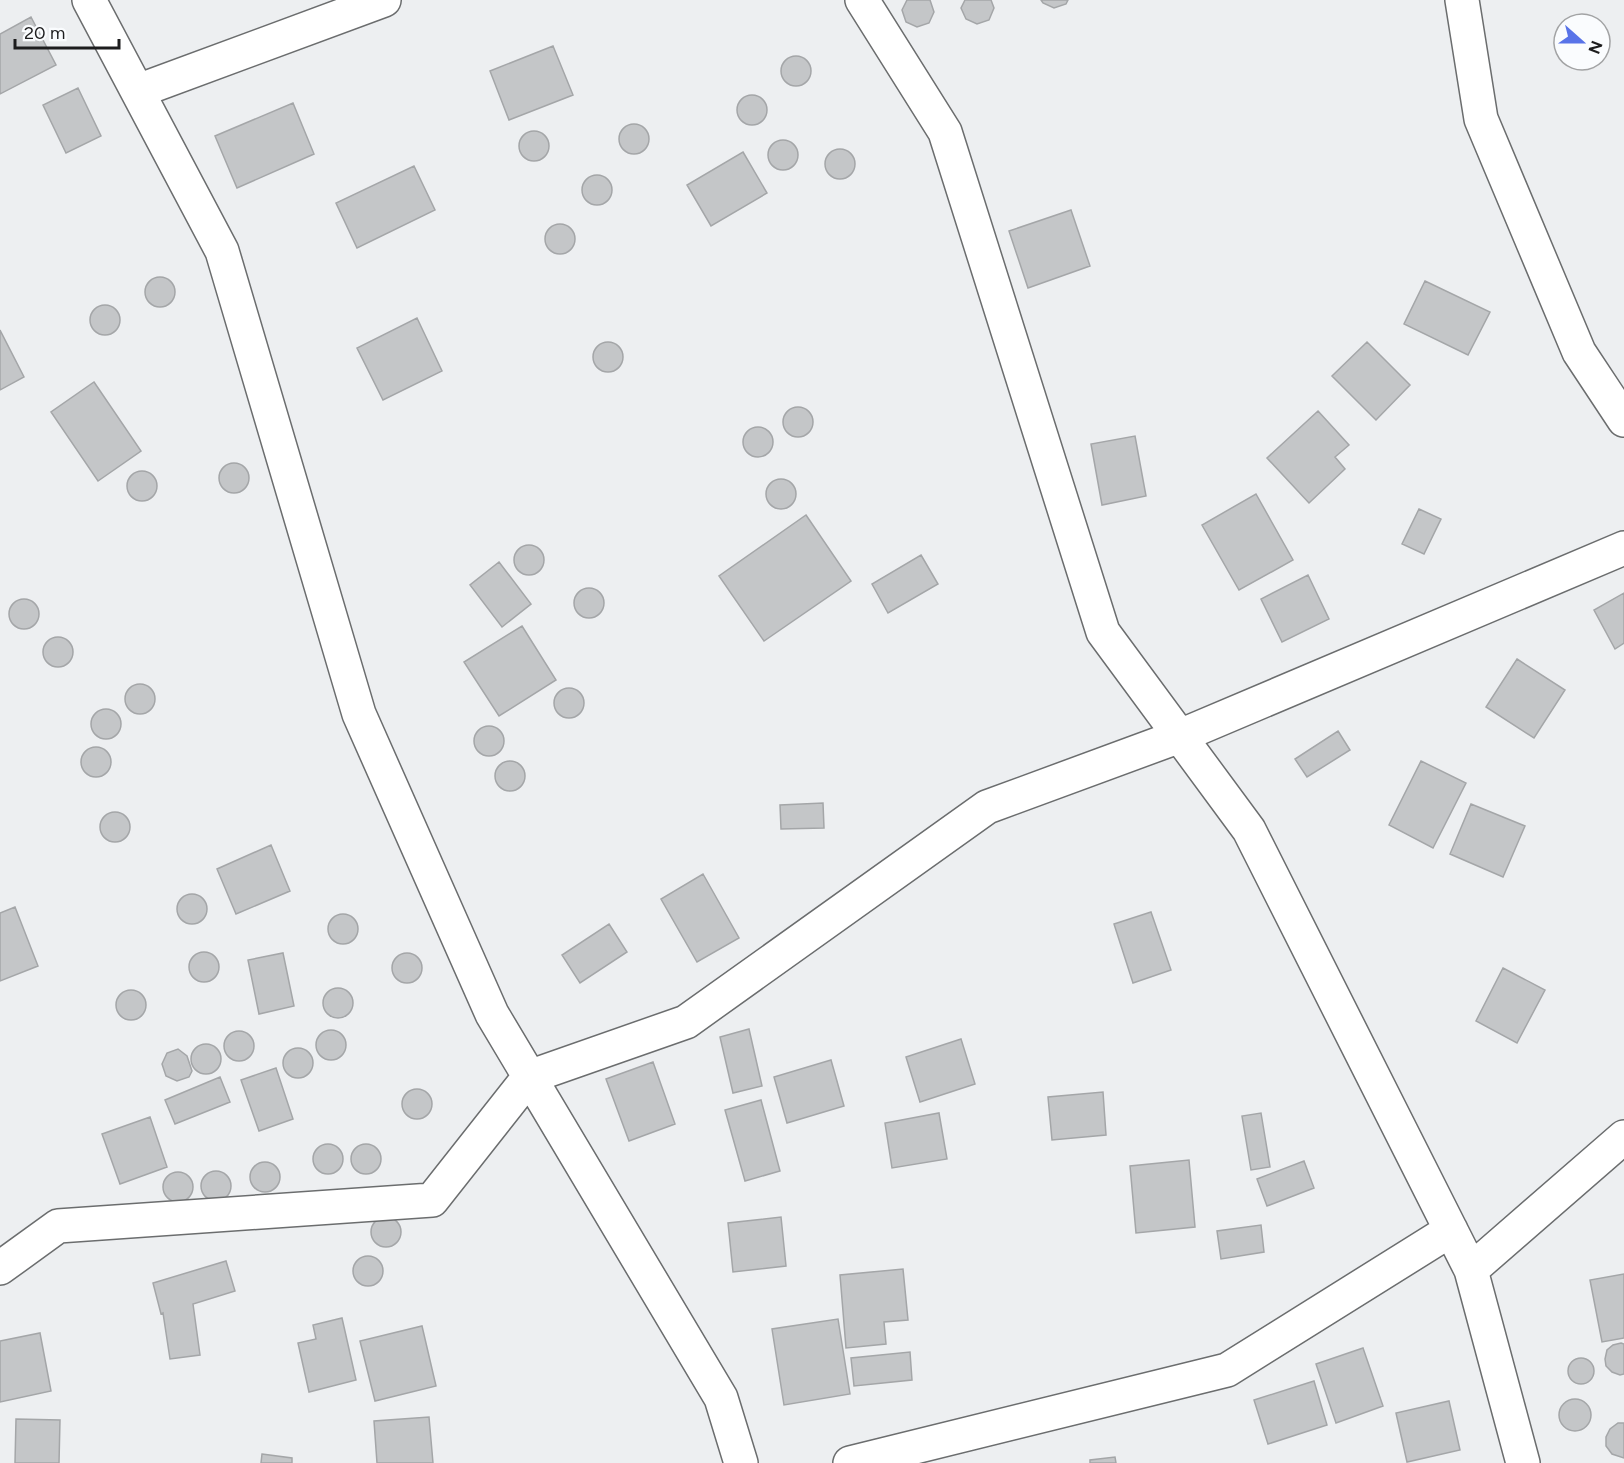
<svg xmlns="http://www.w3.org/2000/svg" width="1624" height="1463" font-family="Figtree,sans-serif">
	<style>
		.building { fill: #c4c6c8; stroke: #a4a6a8; stroke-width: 1.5 }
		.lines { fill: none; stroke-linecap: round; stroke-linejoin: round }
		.minor-casing { stroke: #6b6d6e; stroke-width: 36 }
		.minor { stroke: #fff; stroke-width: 33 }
	</style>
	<rect width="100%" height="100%" fill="#edeff1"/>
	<path class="building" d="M907,0H930L934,12L929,23L917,27L906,22L902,10Z
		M965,0H991L994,8L989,20L977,24L966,19L961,8Z
		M1041,0H1068L1066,4L1054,8L1043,3Z
		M31,17L56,65L0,94V34Z
		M553,46L573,95L509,120L490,71Z
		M781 71a15 15 0 1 1 30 0a15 15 0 1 1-30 0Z
		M78,88L101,136L66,153L43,105Z
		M737 110a15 15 0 1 1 30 0a15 15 0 1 1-30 0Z
		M293,103L314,154L237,188L215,136Z
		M619 139a15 15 0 1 1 30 0a15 15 0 1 1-30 0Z
		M519 146a15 15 0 1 1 30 0a15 15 0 1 1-30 0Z
		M768 155a15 15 0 1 1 30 0a15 15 0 1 1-30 0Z
		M825 164a15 15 0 1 1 30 0a15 15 0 1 1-30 0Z
		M743,152L767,193L711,226L687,185Z
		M414,166L435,210L357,248L336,203Z
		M582 190a15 15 0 1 1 30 0a15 15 0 1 1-30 0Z
		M1071,210L1090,266L1028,288L1009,231Z
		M545 239a15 15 0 1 1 30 0a15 15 0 1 1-30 0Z
		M145 292a15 15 0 1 1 30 0a15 15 0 1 1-30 0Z
		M1425,281L1490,312L1468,355L1404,324Z
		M90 320a15 15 0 1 1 30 0a15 15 0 1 1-30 0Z
		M417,318L442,371L383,400L357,348Z
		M0,330L24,377L0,390Z
		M593 357a15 15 0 1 1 30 0a15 15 0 1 1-30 0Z
		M1367,342L1410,385L1376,420L1332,376Z
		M94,382L141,451L98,481L51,412Z
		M783 422a15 15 0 1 1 30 0a15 15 0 1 1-30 0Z
		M1318,411L1349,445L1335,457L1345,469L1309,503L1267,458Z
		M743 442a15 15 0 1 1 30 0a15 15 0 1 1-30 0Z
		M1135,436L1146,496L1102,505L1091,444Z
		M219 478a15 15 0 1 1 30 0a15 15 0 1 1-30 0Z
		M127 486a15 15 0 1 1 30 0a15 15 0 1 1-30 0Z
		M766 494a15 15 0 1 1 30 0a15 15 0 1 1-30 0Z
		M1256,494L1293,560L1239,590L1202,525Z
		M1419,509L1441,519L1424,554L1402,544Z
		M806,515L851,581L764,641L719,576Z
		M514 560a15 15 0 1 1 30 0a15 15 0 1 1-30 0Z
		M921,555L938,584L888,613L872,584Z
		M499,562L531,604L502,627L470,585Z
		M1308,575L1329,619L1282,642L1261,599Z
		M574 603a15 15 0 1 1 30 0a15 15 0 1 1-30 0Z
		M1624,593V643L1615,649L1594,610Z
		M9 614a15 15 0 1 1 30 0a15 15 0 1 1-30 0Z
		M522,626L556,680L499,716L464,662Z
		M43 652a15 15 0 1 1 30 0a15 15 0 1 1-30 0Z
		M1517,659L1565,690L1534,738L1486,707Z
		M125 699a15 15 0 1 1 30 0a15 15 0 1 1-30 0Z
		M554 703a15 15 0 1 1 30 0a15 15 0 1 1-30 0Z
		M91 724a15 15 0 1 1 30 0a15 15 0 1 1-30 0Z
		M474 741a15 15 0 1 1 30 0a15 15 0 1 1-30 0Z
		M1338,731L1350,750L1307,777L1295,759Z
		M81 762a15 15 0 1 1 30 0a15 15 0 1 1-30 0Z
		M495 776a15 15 0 1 1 30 0a15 15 0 1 1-30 0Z
		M1421,761L1466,783L1433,848L1389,825Z
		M823,803L824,828L781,829L780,805Z
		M1471,804L1525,826L1503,877L1450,854Z
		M100 827a15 15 0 1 1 30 0a15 15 0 1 1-30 0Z
		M271,845L290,891L236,914L217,869Z
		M703,874L739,938L697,962L661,899Z
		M177 909a15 15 0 1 1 30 0a15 15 0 1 1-30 0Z
		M15,907L38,966L0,981V913Z
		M1151,912L1171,970L1133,983L1114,924Z
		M328 929a15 15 0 1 1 30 0a15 15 0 1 1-30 0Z
		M609,924L627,952L580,983L562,955Z
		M189 967a15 15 0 1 1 30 0a15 15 0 1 1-30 0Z
		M392 968a15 15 0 1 1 30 0a15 15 0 1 1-30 0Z
		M283,953L294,1006L259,1014L248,960Z
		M1503,968L1545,990L1517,1043L1476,1021Z
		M323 1003a15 15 0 1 1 30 0a15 15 0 1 1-30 0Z
		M116 1005a15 15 0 1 1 30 0a15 15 0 1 1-30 0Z
		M749,1029L762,1086L733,1093L720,1037Z
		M316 1045a15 15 0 1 1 30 0a15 15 0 1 1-30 0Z
		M224 1046a15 15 0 1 1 30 0a15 15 0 1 1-30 0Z
		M961,1039L975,1084L920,1102L906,1057Z
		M191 1059a15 15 0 1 1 30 0a15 15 0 1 1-30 0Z
		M283 1063a15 15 0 1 1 30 0a15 15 0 1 1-30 0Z
		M178,1049L187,1056L192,1071L189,1077L177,1081L166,1076L162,1064L167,1053Z
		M831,1060L844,1106L787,1123L774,1077Z
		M653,1062L675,1124L629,1141L606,1079Z
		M276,1068L293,1119L259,1131L241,1080Z
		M220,1077L230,1102L175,1124L165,1100Z
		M402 1104a15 15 0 1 1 30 0a15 15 0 1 1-30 0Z
		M1103,1092L1106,1135L1052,1140L1048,1097Z
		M761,1100L780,1171L745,1181L725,1110Z
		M939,1113L947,1159L892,1168L885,1123Z
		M1261,1113L1270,1167L1251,1170L1242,1116Z
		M150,1117L167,1167L120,1184L102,1134Z
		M313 1159a15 15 0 1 1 30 0a15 15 0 1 1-30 0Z
		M351 1159a15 15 0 1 1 30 0a15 15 0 1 1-30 0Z
		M1189,1160L1195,1227L1136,1233L1130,1166Z
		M1304,1161L1314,1188L1267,1206L1257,1179Z
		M250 1177a15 15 0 1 1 30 0a15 15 0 1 1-30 0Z
		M201 1186a15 15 0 1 1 30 0a15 15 0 1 1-30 0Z
		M163 1187a15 15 0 1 1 30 0a15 15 0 1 1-30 0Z
		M371 1232a15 15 0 1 1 30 0a15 15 0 1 1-30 0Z
		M781,1217L786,1266L733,1272L728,1223Z
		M1261,1225L1264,1252L1221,1259L1217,1231Z
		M353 1271a15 15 0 1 1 30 0a15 15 0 1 1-30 0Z
		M226,1261L235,1291L193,1304L200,1355L170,1359L163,1313L161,1314L153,1283Z
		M903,1269L908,1320L884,1322L886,1344L846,1348L840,1275Z
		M1624,1274V1338L1602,1342L1590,1280Z
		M342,1318L356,1380L309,1392L298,1343L316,1339L313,1325Z
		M838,1319L850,1394L784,1405L772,1329Z
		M422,1326L436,1386L375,1401L360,1341Z
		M40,1333L51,1391L0,1402V1341Z
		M1621,1343L1624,1344V1374L1620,1375L1612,1372L1606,1366L1605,1359L1607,1350L1613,1345Z
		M1363,1348L1383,1406L1336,1423L1316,1364Z
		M910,1352L912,1380L854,1386L851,1358Z
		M1568 1371a13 13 0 1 1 26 0a13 13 0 1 1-26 0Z
		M1314,1381L1327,1425L1268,1444L1254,1400Z
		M1559 1415a16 16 0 1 1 32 0a16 16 0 1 1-32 0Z
		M1449,1401L1460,1450L1407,1462L1396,1413Z
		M429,1417L433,1463H377L374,1421Z
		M16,1419L60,1420L59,1463H15Z
		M1618,1423H1624V1458L1612,1454L1606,1446V1437L1610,1429Z
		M262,1454L292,1458V1463H261Z
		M1115,1457L1116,1463H1090V1460Z"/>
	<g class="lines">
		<g class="minor-casing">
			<path id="minor" d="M89,0L222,251L359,714L492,1014L721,1398L741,1463
				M862,0L945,132L1103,632L1249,830L1471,1270L1523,1463
				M1462,0L1481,119L1579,352L1624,420
				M138,91L384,0
				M0,1268L58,1226L432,1200L529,1077L686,1022L987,807L1180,736L1624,548
				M1471,1270L1624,1137
				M850,1463L1227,1370L1451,1230"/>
		</g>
		<use href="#minor" class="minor"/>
	</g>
	<g transform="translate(1582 42) rotate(111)"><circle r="28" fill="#fafcfe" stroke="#a2a3a4" stroke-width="1.5"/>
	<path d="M0-4.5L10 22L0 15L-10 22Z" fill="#5873e8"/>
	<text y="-9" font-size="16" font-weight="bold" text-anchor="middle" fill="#1d1d1e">N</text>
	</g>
	<path d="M15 39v9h104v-9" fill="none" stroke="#1d1d1e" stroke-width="3"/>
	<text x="24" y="39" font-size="18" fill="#1d1d1e" stroke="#fafcfe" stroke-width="4.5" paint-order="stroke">20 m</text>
</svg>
